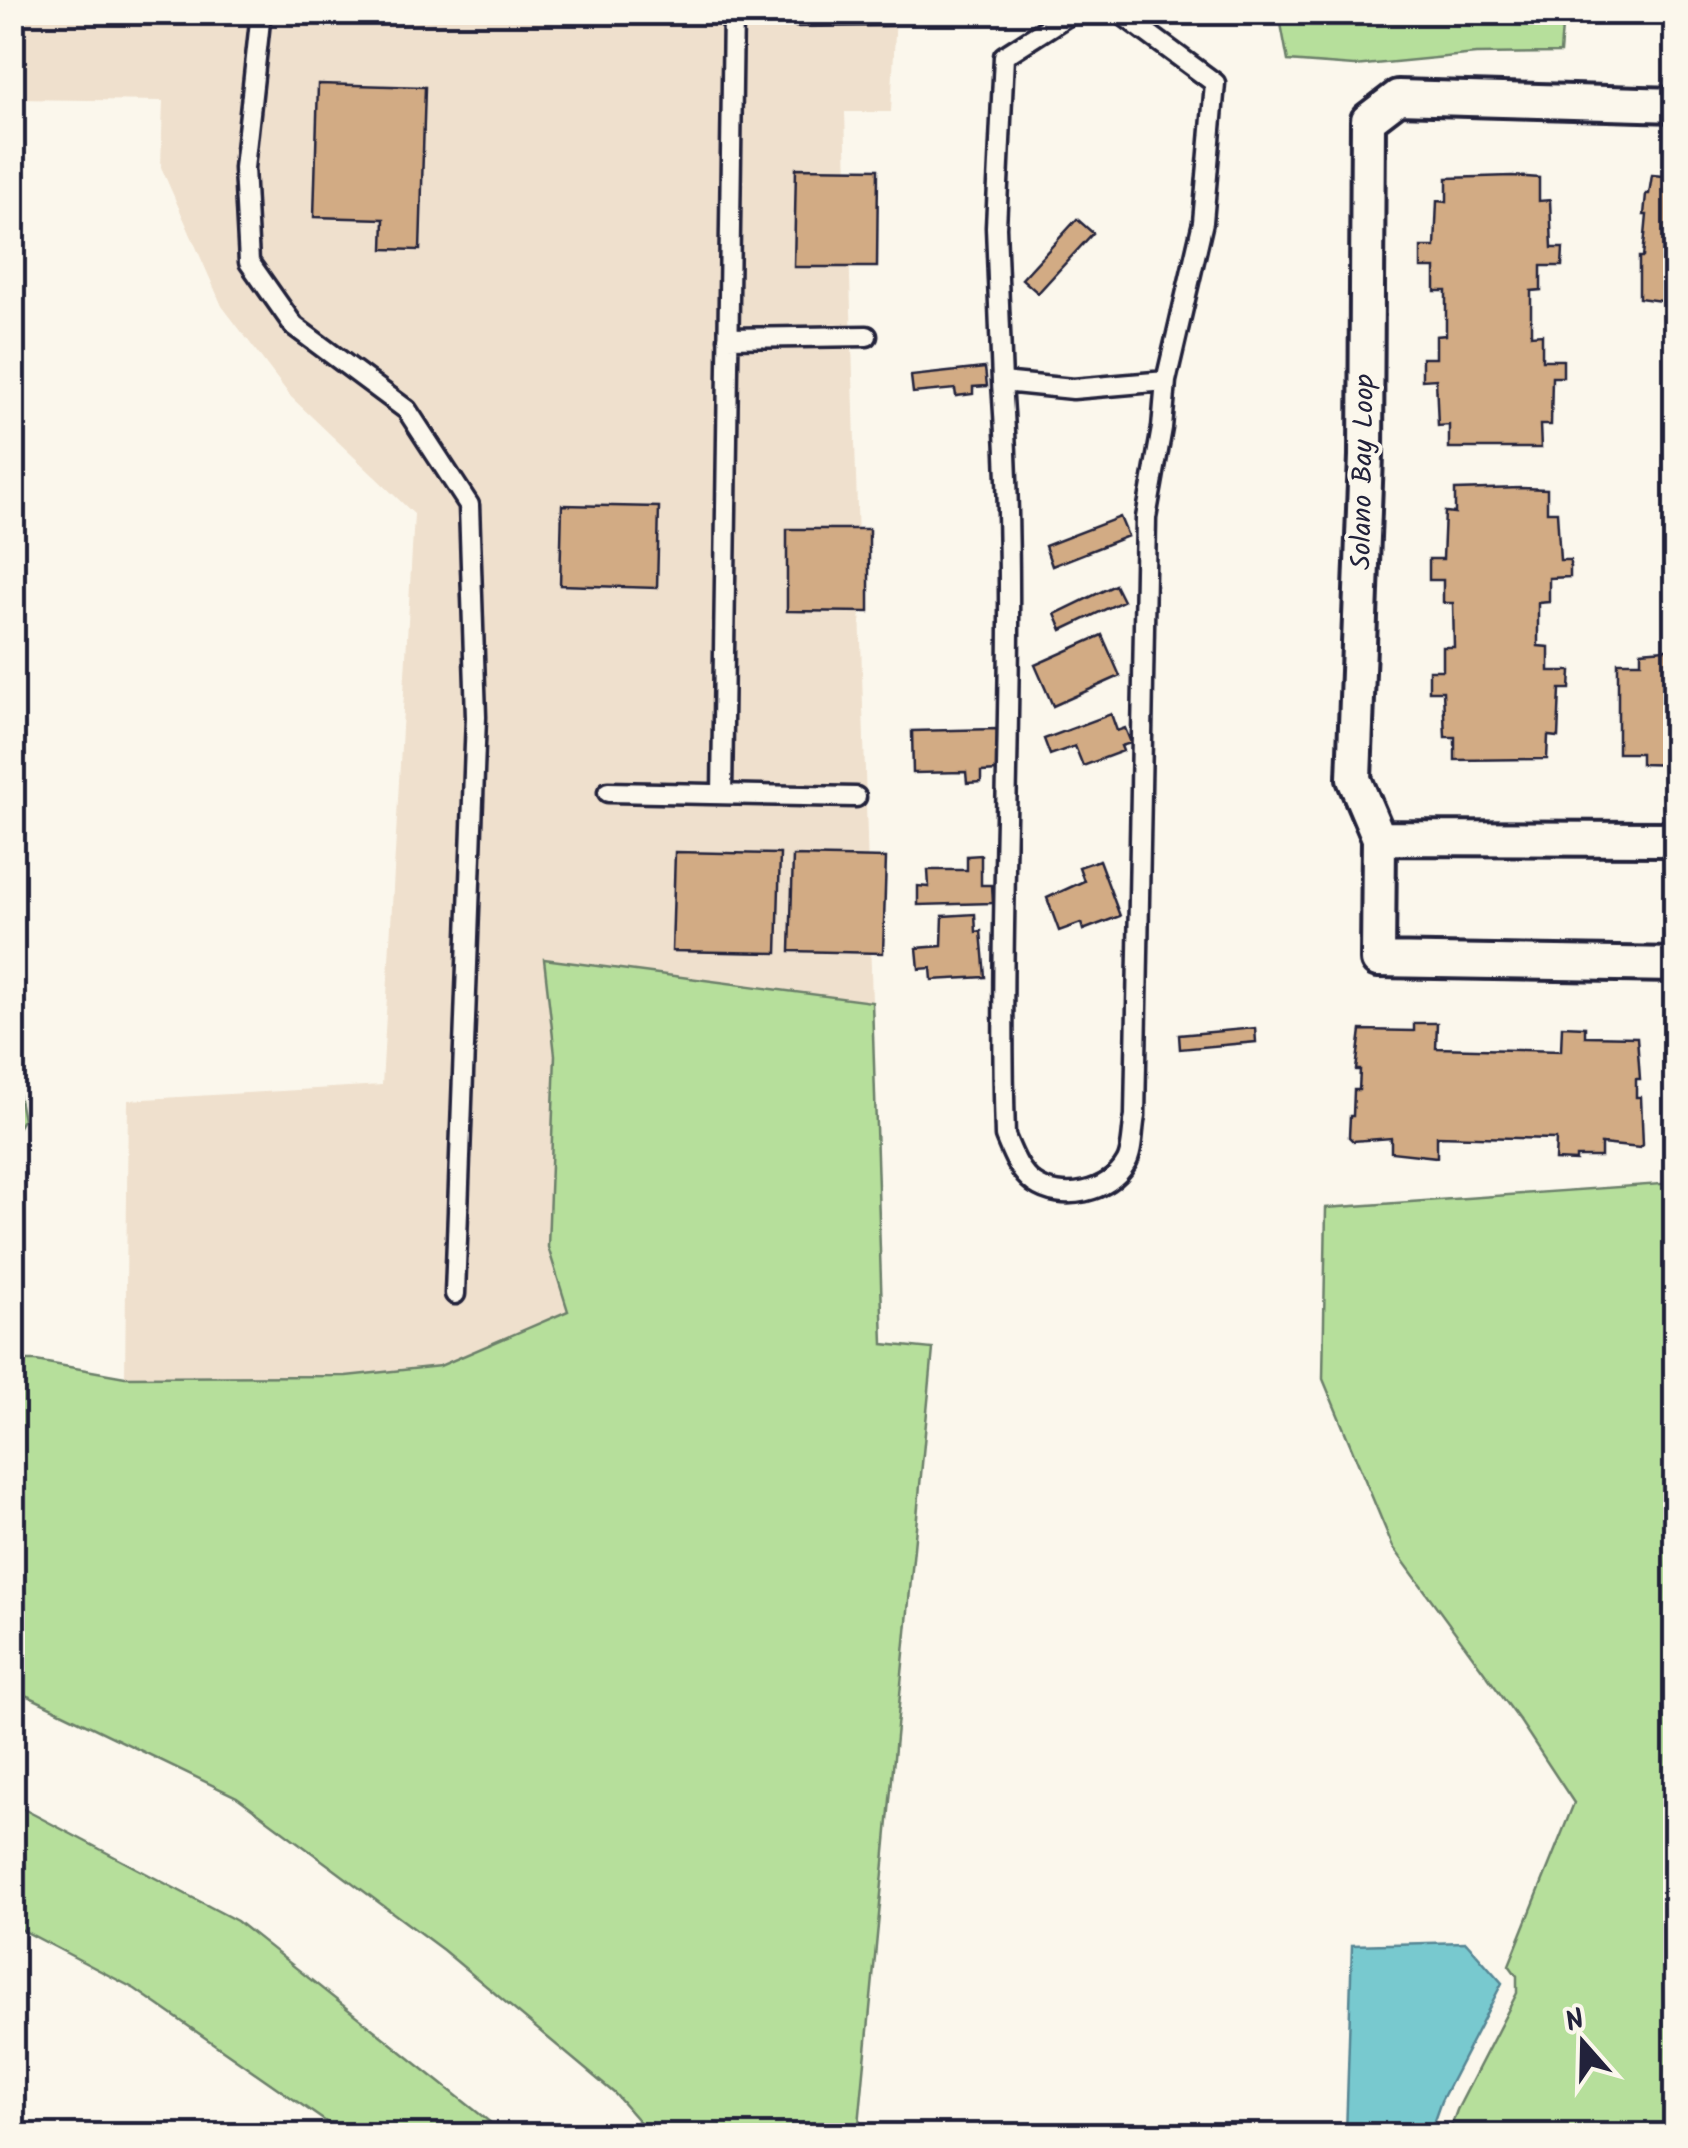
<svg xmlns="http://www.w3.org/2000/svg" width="1688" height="2148" font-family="Kalam,sans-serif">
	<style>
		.built { fill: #efe0cd }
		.green { fill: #b6df9b; stroke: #6c806b; stroke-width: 2.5 }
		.water { fill: #78c9cf; stroke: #568694; stroke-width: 2.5 }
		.building { fill: #d2ab84; stroke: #22223b; stroke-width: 2.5 }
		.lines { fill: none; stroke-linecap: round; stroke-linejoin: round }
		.service-casing { stroke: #22223b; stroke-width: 25 }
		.minor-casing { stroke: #22223b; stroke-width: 40 }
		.service { stroke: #fbf7ec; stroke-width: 18 }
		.minor { stroke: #fbf7ec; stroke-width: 32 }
		.labels { text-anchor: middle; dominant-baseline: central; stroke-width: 8; stroke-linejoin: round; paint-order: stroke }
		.street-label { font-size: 28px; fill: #22223b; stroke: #fbf7ec }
	</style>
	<rect width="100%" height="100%" fill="#fbf7ec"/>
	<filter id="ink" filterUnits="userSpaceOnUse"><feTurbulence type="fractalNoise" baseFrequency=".01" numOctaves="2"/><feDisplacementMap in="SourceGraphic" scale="20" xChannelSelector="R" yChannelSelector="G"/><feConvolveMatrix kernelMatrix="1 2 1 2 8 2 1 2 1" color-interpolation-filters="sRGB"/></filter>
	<g filter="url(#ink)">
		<path class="built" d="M13,13H896L891,112H845L872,1002L544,959L555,1055L548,1247L568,1311L440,1366L346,1376L125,1377L128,1100L382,1085L414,514L291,397L222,306L161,167L163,101L13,99Z"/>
		<path class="green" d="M1563,13L1560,53L1476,54L1354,66L1288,61L1279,13Z
			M544,959L872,1002L883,1344L933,1349L858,2135H651L614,2093L443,1950L237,1797L30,1697L13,1691V1361H36L125,1377L346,1376L440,1366L568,1311L548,1247L555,1055Z
			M12,1062L23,1120L13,1136H12Z
			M1675,1183V2135H1448L1457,2110L1517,1993V1976L1509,1965L1574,1803L1520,1721L1393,1547L1323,1379L1326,1208Z
			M12,1803L237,1921L506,2135H345L135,1989L13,1925Z"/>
		<path class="water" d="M1466,1942L1502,1983L1441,2101L1429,2135H1346L1352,1945Z"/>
		<path class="building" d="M565,12H661V18Z
			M796,12H893V26L796,27Z
			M318,84L425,87L420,250L383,249L384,219L314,217Z
			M796,168L878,169L877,267H794Z
			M1652,175L1676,177V303L1639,298V257H1643L1647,215H1644L1646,194H1649Z
			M1512,176L1539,178V201L1550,200L1552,248H1563L1562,266H1541V290L1531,291V335L1542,334V360H1563V377H1552L1551,425H1540L1541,448H1449V425L1438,426L1436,379L1422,380V358H1436V336L1446,335V291H1435V268H1421V247H1435L1437,201L1447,202V178Z
			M1077,219L1093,233L1038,293L1022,279Z
			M985,368L987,386L973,387V394L956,396L955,389L913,393L911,376Z
			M1521,488L1547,489V512H1557L1560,560H1570V577L1549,578V602L1538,603V646L1549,647V671H1571L1570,689H1560L1558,737L1548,736L1547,759L1455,760V737H1445L1443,691H1429V670H1443V647H1454L1453,603H1443V580H1429V559H1443L1445,512L1455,513V490Z
			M562,505L659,507L657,588L560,585Z
			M1120,517L1128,536L1052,566L1045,546Z
			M787,529H869V612L787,611Z
			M1115,585L1123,601L1062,630L1055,614Z
			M1102,635L1120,676L1053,706L1035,665Z
			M1665,649H1676V765L1641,764V753H1618V662H1641V651Z
			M1111,714L1117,731L1125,728L1131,743L1121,746L1123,751L1083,766L1075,746L1050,755L1044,739Z
			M997,729L998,771L981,772V782L967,783L966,772L913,773L912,731Z
			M675,852L780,854L777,953L672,951Z
			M981,855V885H992L993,903L918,905V886L929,887L928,870H967V856Z
			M793,856L886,858L883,953L790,951Z
			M1099,860L1120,916L1083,930L1081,923L1059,931L1047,898L1084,881L1079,867Z
			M975,914L976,932L981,931L985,977L932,980L931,968L919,969L917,948L942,946L943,916Z
			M1414,1023H1437L1436,1048L1561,1051L1562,1026L1585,1027V1036L1637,1037L1640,1079H1636V1097H1641L1643,1145L1640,1148L1601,1144V1157H1576V1161L1555,1160L1556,1139L1437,1136V1157L1391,1152V1138L1353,1141L1349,1137L1350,1116H1353L1354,1090H1359L1360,1070H1356L1361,1030L1414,1031Z
			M1255,1028L1256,1042L1180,1049L1179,1035Z"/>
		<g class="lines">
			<g class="service-casing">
				<path id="service" d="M261,12L244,168L249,262L294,326L407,410L469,505L476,717L455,1294
					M1073,12L1004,56L996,227L1002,382L1073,389L1166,381L1203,222L1215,83L1119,12
					M728,338L867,336
					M1002,382C1020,634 997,885 1005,1136C1012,1153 1019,1172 1034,1183C1062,1203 1110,1192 1126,1163C1133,1152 1132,1130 1135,1116L1146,518L1162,428L1166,381
					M608,792L856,797
					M722,794L733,12"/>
			</g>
			<g class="minor-casing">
				<path id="minor" d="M1676,105L1398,97L1368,120L1366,456L1354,779L1379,838L1676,839
					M1379,838L1378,960L1676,965"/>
			</g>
			<use href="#service" class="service"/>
			<use href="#minor" class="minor"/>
		</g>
	</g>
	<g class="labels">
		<g class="street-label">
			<text transform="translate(1364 472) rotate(-89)">Solano Bay Loop</text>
		</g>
	</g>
	<rect width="1688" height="2148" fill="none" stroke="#fbf7ec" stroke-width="50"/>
	<rect x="25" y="25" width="1638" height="2098" fill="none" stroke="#22223b" stroke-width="4" filter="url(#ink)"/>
	<g transform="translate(1583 2043) rotate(340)" stroke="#fbf7ec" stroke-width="8" paint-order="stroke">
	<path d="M0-8L18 38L0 25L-18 38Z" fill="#22223b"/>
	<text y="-15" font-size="28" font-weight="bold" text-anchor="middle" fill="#22223b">N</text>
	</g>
</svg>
